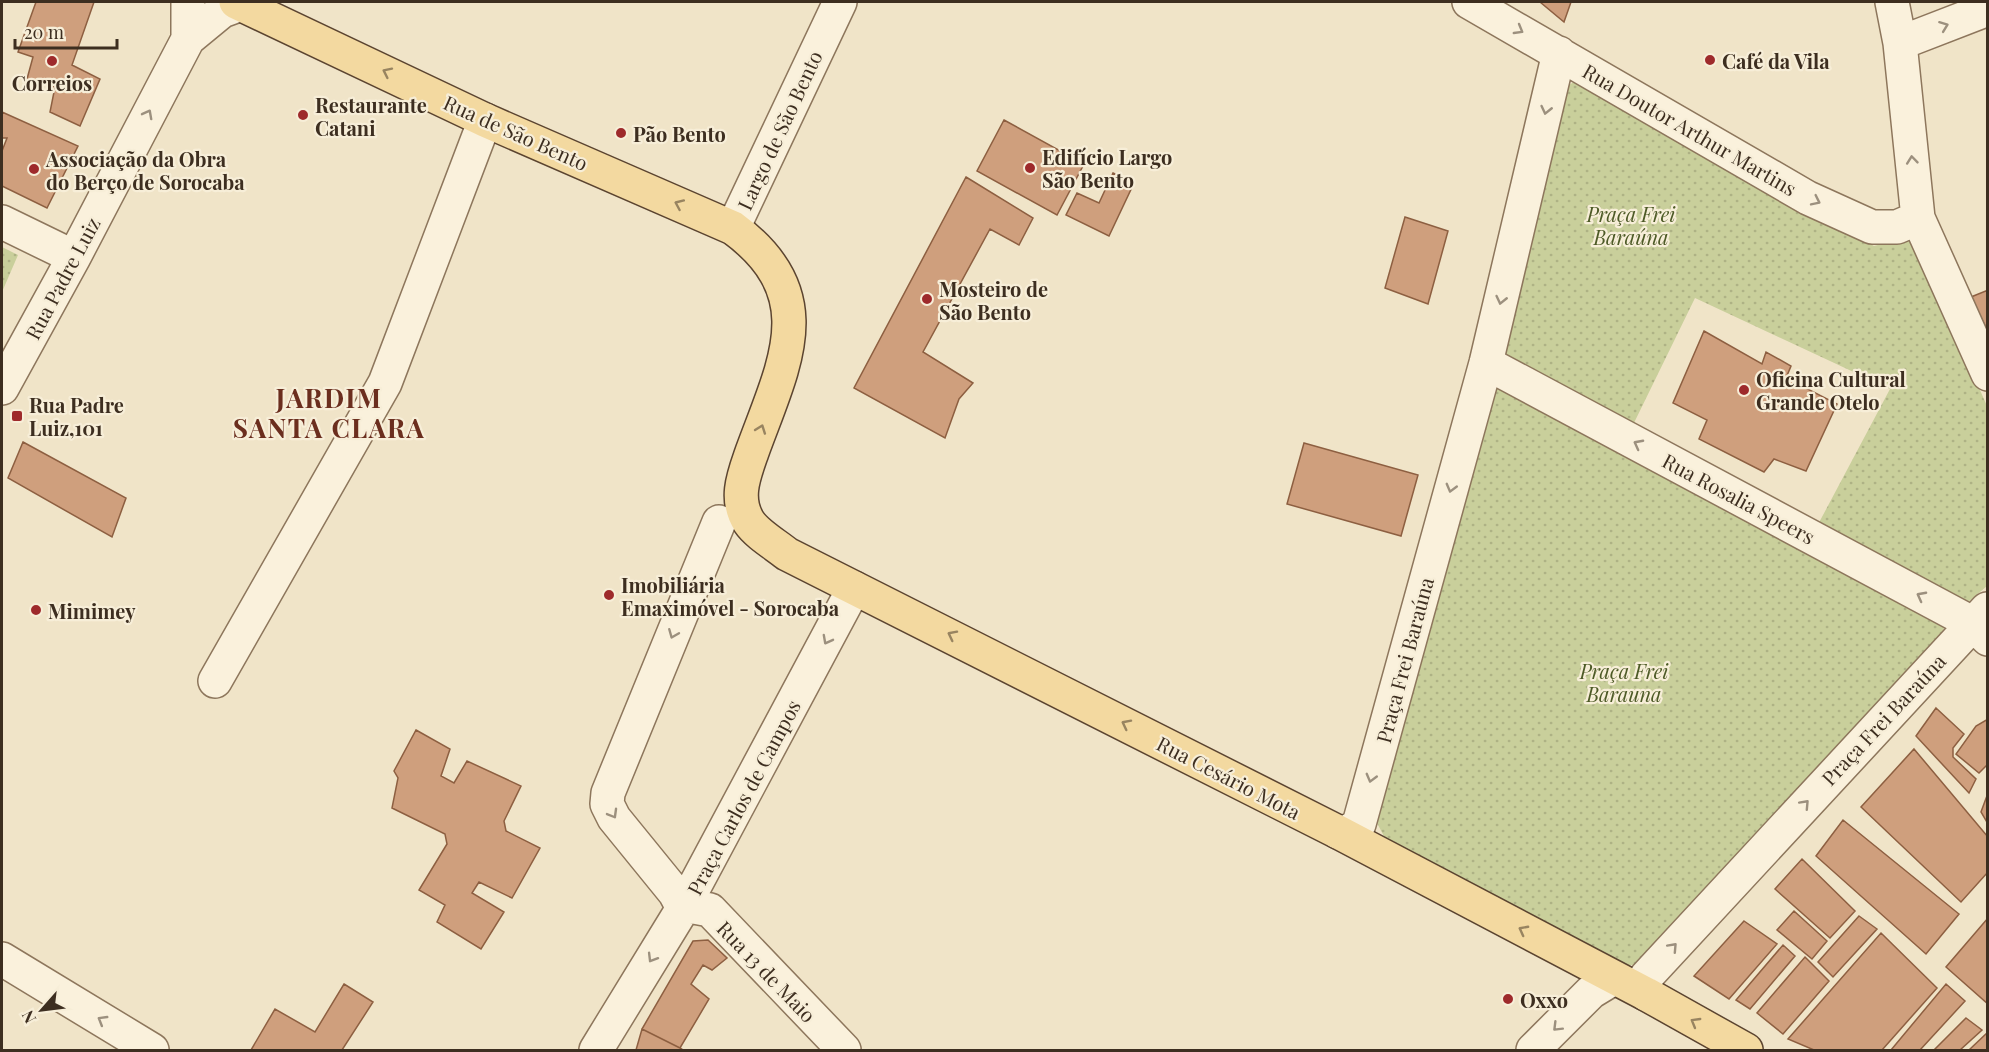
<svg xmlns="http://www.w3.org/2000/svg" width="1989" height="1052" font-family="'Playfair Display',serif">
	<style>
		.park { fill: url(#park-dots) }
		.building { fill: #cf9f7d; stroke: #8d5f41; stroke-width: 1.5 }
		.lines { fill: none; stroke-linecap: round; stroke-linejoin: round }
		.minor-casing { stroke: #8d765c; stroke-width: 36 }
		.major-casing { stroke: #5b4430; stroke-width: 36 }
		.minor { stroke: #faf1dc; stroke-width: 33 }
		.major { stroke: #f3d9a0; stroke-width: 33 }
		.oneway { stroke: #9c907e }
		.oneway2 { stroke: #988460 }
		.poi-dot { fill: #9e2a2b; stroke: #f7eed8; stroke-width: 2 }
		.labels { text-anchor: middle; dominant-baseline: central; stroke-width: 4.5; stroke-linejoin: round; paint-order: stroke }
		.poi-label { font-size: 20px; font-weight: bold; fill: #3d2e20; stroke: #f7eed8; text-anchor: start }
		.street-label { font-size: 20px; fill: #3d2e20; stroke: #f7eed8 }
		.park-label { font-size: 20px; font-style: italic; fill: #4d5a26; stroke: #f7eed8 }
		.district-label { font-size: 26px; font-weight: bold; letter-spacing: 1.5px; fill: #6b2e1e; stroke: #f7eed8 }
	</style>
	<defs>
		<pattern id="park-dots" width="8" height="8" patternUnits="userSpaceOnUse" patternTransform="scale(1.5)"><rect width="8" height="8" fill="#c9cf9b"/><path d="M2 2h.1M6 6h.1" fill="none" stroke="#aeb285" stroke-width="1.8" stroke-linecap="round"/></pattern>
	</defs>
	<rect width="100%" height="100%" fill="#f0e4c8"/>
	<path class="park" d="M1576,81L1874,246L1904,238L1916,245L1987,406V586L1967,603L1814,532L1890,389L1695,298L1632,427L1504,356L1565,87Z
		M2,247L18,255L2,292Z
		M1502,386L1939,620L1944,628L1942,634L1643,961L1633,965H1622L1387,842L1377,823L1489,390Z"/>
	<path class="building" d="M36,2H94L72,65L100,79L80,126L50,112L55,87L27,79L33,57L18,52Z
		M1540,2H1571L1564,22Z
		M2,112L78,146L47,208L2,186V151L7,138H2Z
		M1004,120L1084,164L1057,215L977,171Z
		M1113,173L1134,183L1109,236L1066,215L1077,193L1099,203Z
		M966,177L1033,218L1019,245L990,229L923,352L973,383L959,399L945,438L854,388Z
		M1405,217L1448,231L1428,304L1385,288Z
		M1988,290V332L1971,297Z
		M1704,331L1762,364L1766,352L1791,366L1786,378L1837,404L1806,471L1774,459L1764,472L1699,439L1707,420L1673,403Z
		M23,442L126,498L112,537L8,478Z
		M1304,443L1418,475L1401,536L1287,504Z
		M1936,708L1964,734L1953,748V757L1976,779L1969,793L1916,736Z
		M1988,719V764L1979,773L1956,754L1976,726Z
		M416,730L450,749L441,776L454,783L467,761L521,786L504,821L506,831L540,848L512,898L479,882L472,893L504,912L481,949L437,922L445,905L419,890L447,844L445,834L392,808L398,778L394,771Z
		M1914,749L1988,837V872L1961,902L1861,807Z
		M1988,793V824L1981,812Z
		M1843,820L1959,914L1926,954L1816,856Z
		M1802,859L1855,911L1830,938L1775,889Z
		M1794,911L1827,941L1812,959L1777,930Z
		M1859,916L1877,929L1833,977L1818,962Z
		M1988,918V1004L1946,967Z
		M1744,921L1777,944L1729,999L1694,976Z
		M1881,933L1937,988L1882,1050H1814L1788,1039Z
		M708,940L727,958L712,970L703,965L691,984L709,999L680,1048L642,1029L693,941Z
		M1783,945L1795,956L1750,1009L1736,1000Z
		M1805,957L1829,981L1783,1034L1757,1013Z
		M344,984L373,1002L342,1050H251L275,1009L315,1032Z
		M1946,984L1965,1001L1920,1050H1891Z
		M1966,1018L1982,1030L1960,1050H1934Z
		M642,1029L680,1048L683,1050H636Z
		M1988,1032V1050H1969Z"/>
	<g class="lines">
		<g class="minor-casing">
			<path id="minor" d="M188,2V39
				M1469,2L1808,198L1872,227H1897L1918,218
				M1892,2L1900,43L1918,218L1988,374
				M1900,43L1988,9
				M2,222L74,257
				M733,228L840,2
				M1486,363L1972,623L1988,639
				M2,388L74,257L188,39L222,11L241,4
				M215,681L385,383L485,120
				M1338,832L1347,833L1359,824L1486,363L1559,53
				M683,908L675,893L614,818L607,804L608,793L719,522
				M683,908L694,907L710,910L844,1050
				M2,959L152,1050
				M1646,994L1643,987L1646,977L1987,609
				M596,1050L683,908L854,588
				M1533,1050L1591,992L1614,978"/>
		</g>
		<g class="major-casing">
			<path id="major" d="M236,2L485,120L733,228C824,295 784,364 752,452C744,475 734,499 749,522C757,534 776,545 787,554L1338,832L1646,994L1746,1050"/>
		</g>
		<use href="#minor" class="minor"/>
		<use href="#major" class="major"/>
	</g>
	<defs><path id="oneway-chevron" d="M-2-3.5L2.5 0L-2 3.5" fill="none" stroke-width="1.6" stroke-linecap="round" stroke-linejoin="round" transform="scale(1.5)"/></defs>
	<g class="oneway">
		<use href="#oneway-chevron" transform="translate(1944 26) rotate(-21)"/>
		<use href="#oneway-chevron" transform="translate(1519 30) rotate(30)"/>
		<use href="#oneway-chevron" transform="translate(1546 110) rotate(103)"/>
		<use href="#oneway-chevron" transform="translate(148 114) rotate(-62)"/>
		<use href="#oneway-chevron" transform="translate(1912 160) rotate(-96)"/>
		<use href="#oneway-chevron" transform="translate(1816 201) rotate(26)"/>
		<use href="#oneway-chevron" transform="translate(1501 300) rotate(103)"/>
		<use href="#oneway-chevron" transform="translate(1638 444) rotate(-152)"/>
		<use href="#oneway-chevron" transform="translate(1451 488) rotate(105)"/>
		<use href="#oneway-chevron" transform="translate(1921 596) rotate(-152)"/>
		<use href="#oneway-chevron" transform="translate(673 634) rotate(112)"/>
		<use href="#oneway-chevron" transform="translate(827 640) rotate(118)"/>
		<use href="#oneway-chevron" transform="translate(1371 778) rotate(105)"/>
		<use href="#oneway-chevron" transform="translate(1805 804) rotate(-47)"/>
		<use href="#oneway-chevron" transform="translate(613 814) rotate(60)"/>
		<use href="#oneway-chevron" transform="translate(1673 947) rotate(-47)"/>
		<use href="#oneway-chevron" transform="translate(652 958) rotate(121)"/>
		<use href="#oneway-chevron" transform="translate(102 1020) rotate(-149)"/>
		<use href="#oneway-chevron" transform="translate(1557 1027) rotate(135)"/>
	</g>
	<g class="oneway2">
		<use href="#oneway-chevron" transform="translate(387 72) rotate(-154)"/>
		<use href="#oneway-chevron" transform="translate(679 204) rotate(-156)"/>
		<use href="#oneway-chevron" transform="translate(761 429) rotate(-70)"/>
		<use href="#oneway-chevron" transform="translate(952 635) rotate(-153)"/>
		<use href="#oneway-chevron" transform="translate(1126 724) rotate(-153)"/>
		<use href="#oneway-chevron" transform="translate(1523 930) rotate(-152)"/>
		<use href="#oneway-chevron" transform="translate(1695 1022) rotate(-150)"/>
	</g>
	<g class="poi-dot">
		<circle cx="1710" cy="60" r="6"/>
		<circle cx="52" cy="61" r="6"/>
		<circle cx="303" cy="115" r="6"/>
		<circle cx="621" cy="133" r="6"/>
		<circle cx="1030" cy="168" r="6"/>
		<circle cx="34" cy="169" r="6"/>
		<circle cx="927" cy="299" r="6"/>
		<circle cx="1744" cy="390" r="6"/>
		<rect x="11" y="410" width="12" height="12" rx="3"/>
		<circle cx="609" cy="595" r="6"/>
		<circle cx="36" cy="610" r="6"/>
		<circle cx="1508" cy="999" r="6"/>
	</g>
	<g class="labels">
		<g class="poi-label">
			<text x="1722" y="60">Café da Vila</text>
			<text x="52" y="82" text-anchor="middle">Correios</text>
			<text x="315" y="104">Restaurante<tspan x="315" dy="23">Catani</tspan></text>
			<text x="633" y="133">Pão Bento</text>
			<text x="1042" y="156">Edifício Largo<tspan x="1042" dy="23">São Bento</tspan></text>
			<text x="46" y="158">Associação da Obra<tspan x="46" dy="23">do Berço de Sorocaba</tspan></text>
			<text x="939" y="288">Mosteiro de<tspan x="939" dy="23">São Bento</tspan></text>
			<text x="1756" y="378">Oficina Cultural<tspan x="1756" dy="23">Grande Otelo</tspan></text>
			<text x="29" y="404">Rua Padre<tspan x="29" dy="23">Luiz,101</tspan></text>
			<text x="621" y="584">Imobiliária<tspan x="621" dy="23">Emaximóvel - Sorocaba</tspan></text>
			<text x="48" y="610">Mimimey</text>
			<text x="1520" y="999">Oxxo</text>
		</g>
		<g class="street-label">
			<text transform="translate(1690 129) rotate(30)">Rua Doutor Arthur Martins</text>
			<text transform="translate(779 130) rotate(-65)">Largo de São Bento</text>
			<text transform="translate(516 132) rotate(24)">Rua de São Bento</text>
			<text transform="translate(62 278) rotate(-62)">Rua Padre Luiz</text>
			<text transform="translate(1739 498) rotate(28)">Rua Rosalia Speers</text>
			<text transform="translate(1404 660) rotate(-75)">Praça Frei Baraúna</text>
			<text transform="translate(1883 719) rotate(-47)">Praça Frei Baraúna</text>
			<text transform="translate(1229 777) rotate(27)">Rua Cesário Mota</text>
			<text transform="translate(743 797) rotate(-62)">Praça Carlos de Campos</text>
			<text transform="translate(767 971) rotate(46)">Rua 13 de Maio</text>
		</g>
		<g class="park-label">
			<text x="1631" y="213">Praça Frei<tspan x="1631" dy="23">Baraúna</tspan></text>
			<text x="1624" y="670">Praça Frei<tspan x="1624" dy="23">Barauna</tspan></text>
		</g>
		<g class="district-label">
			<text x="329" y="397">JARDIM<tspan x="329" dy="30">SANTA CLARA</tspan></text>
		</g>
	</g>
	<rect width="1989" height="1052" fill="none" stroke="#3d2e20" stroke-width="6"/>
	<g transform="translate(42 1010) rotate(242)" stroke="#f7eed8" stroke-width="4.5" paint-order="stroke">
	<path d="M0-4.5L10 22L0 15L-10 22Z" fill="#3d2e20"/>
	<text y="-9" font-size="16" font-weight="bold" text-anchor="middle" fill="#3d2e20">N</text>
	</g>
	<path d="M15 39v9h102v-9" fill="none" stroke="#3d2e20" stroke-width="3"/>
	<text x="24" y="39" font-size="18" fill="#3d2e20" stroke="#f7eed8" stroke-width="4.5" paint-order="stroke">20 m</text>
</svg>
